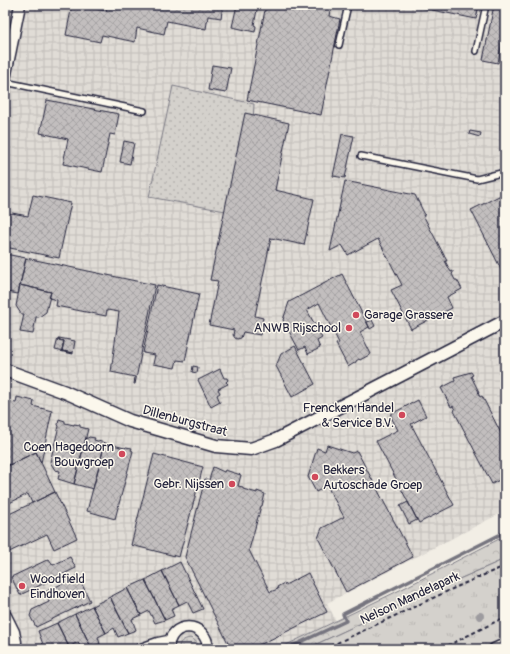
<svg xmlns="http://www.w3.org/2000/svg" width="510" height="654" font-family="Pangolin,sans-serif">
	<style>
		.industrial { fill: url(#industrial-grid) }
		.grass { fill: url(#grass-dots); stroke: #7b7a84 }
		.forest { fill: url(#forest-crowns); stroke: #7b7a84 }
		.park { fill: url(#park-tufts); stroke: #7b7a84 }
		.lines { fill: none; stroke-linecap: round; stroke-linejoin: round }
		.stream { stroke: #76747f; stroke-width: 3.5 }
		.building { fill: url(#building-cross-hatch); stroke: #22223b }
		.service-casing { stroke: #22223b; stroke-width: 8 }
		.minor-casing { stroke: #22223b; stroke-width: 13 }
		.tertiary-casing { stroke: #22223b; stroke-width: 15 }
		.path { stroke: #22223b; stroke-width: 2; stroke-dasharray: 4 3; stroke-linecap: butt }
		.service { stroke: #fbf7ec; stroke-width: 5 }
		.minor { stroke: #fbf7ec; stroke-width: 10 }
		.tertiary { stroke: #fbf7ec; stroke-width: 12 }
		.tree { fill: #9d9b9f }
		.poi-dot { fill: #d1495b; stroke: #fbf7ec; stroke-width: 1.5 }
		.labels { text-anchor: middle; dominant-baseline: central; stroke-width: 3; stroke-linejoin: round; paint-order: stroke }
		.poi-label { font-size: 13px; fill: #22223b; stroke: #fbf7ec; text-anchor: end }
		.street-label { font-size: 13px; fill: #22223b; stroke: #fbf7ec }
	</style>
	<defs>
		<pattern id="industrial-grid" width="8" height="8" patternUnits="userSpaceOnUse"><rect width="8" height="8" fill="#e0dcd6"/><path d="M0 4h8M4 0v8" fill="none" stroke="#c0bcb9"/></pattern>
		<pattern id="grass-dots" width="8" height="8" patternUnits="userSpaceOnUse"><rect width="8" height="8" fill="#d4d1cc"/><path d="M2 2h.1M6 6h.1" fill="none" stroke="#b6b3b0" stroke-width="1.8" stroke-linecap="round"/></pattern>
		<pattern id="forest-crowns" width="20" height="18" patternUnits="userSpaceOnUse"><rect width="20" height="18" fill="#d4d1cc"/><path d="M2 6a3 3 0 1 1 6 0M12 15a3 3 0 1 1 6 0" fill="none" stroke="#b6b3b0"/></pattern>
		<pattern id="park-tufts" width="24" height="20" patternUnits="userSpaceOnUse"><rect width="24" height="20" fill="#d4d1cc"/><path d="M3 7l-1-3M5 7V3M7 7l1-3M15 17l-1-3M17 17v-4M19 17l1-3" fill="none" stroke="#b6b3b0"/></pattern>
		<pattern id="building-cross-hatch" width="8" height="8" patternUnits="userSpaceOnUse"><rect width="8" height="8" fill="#c2bebe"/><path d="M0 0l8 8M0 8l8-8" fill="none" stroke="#a6a3a4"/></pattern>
	</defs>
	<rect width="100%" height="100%" fill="#f2eee5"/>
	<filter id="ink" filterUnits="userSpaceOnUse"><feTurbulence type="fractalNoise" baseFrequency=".025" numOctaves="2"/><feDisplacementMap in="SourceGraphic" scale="8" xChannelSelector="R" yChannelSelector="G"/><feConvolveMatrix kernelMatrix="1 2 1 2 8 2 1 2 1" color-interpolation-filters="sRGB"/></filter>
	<g filter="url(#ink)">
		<path class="industrial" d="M5,5H505V511L327,603L336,621L278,649H5Z"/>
		<path class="grass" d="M173,86L254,104L253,122L231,212L149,197Z
			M190,638C196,640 198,643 198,649H179C178,642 184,639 190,638Z"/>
		<path class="forest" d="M505,536V559L400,605L306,649H278L404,588Z"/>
		<path class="park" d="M505,559V639L484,649H306L400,605Z"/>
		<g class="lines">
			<path class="stream" d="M286,649L346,621L343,614L505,532"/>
		</g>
		<path class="building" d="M72,5H77L106,11L107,5H223L221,18L208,16L206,29L167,21L164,34L137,28L135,42L102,35L100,42L66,35Z
			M237,5H258L254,25L256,26L255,32L232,27Z
			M266,5H331L329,16L340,19L321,115L247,100Z
			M408,5H479L476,19Z
			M494,5H505V41H502L498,63L483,60Z
			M212,65L231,68L226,93L208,90Z
			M47,100L119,114L115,135L110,134L102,172L63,164L68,139L40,133Z
			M245,113L289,123L275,190L314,199L304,245L271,238L255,316L263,318L260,335L243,332L241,338L237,339L235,338L233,335L234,330L209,325L218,281L210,280Z
			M470,131L481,133L480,137L469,134Z
			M342,134L354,136L345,178L333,176Z
			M124,141L134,143L130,164L120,162Z
			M345,181L415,195L425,215H423L447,261H445L451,272L453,271V273L452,274L455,280H457L462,289L447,297L452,308L411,329L391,290L402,285L378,239L348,255L342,245L330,251Z
			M505,193V277L471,210Z
			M33,195L71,203L59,258L5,247V211L8,212L7,213L12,214V213L28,216Z
			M5,254L26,258L18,294L7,292L5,302Z
			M26,258L155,285L135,384H134L135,377L111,372L119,312L107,310L106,316L56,306L57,300L49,298L51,292L20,285Z
			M342,274L369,327L360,332L371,354L360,360L359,359L356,361V362L348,367L336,344L339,343L319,303L307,310L322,338L317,341L320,348L308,354L305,347L299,350L283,320L289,302Z
			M20,285L51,292L46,312L39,317H36L33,334L20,332L24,314H21L16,306Z
			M157,285L199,294L185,361L177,360L175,368L153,364L155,355L143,353Z
			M372,320L375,326L370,329L367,322Z
			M58,338H59V340L64,341L62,351L73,353V354L55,350Z
			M59,338L75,341L73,353L62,351L64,341L59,340Z
			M295,346L315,384L292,397L276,366L281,354Z
			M193,366L198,367L197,373L192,372Z
			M220,369L224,378H227L228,380L226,382L228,384L218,389L220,393L217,395L220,402L211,407L198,380Z
			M471,372L473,375L471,376L479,392L478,393L480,397L482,396L505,441V477L492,484L454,411L455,410L453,406L451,407L441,388L455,381L454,377Z
			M17,397L34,401L33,406L52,411L41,463L36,452L5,467V401L16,403Z
			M418,400L426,416L411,424L454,505L419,523L376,441L398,430L392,419L389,421L392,419L390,415L394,412V411L395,412Z
			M59,419L65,421V423L74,425V424L80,425V427L88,429L74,484L58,479L60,471L55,470L50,462L59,426L58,425Z
			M89,437L95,438L94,440L105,443L93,489L74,484L86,438H88Z
			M105,443L125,448L126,447L132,448L131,450L133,451L115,519L87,511Z
			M327,445L352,453L357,451L413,557L346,592L318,538L322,528L344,517L327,486L316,492L308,477L317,448L325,451Z
			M36,452L55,492L32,503L28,494L5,505V467Z
			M154,454L203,467L179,557L131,545Z
			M213,467L224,472L225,470L241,475L238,486L243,487V489L257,493V491L265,494L262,506H261L249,550L270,592L278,589L277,587L284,583L285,585L308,573L327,612L251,649H231L185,557L205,479L209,480Z
			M55,492L77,538L54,549L47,534L5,554V516Z
			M408,502L417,520L409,524L400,506Z
			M70,557L76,568L20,595L11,577L49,559L53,565Z
			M180,562L203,609L193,613L187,601L179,605L162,571Z
			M162,571L179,605L171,609L174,616L165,620L145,580Z
			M78,576L90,601L36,627L30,616L32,610L49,602L45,592Z
			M145,580L165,620L155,623L149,611L141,615L127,588Z
			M127,588L141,615L132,619L136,630L128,633L110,597Z
			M110,597L128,633L118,637L114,628L106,633L92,606Z
			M92,606L106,633L98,637L100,644L91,647L75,614Z
			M75,614L91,647L87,649H81L78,642L69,647L57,623Z
			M57,623L69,647L65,649H39L44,647L38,631L46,628Z"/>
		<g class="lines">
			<g class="service-casing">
				<path id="service" d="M339,45L348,5
					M476,51L486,5
					M5,82L144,111
					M361,156L477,179L505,172"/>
			</g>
			<g class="minor-casing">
				<path id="minor" d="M5,79L20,5
					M141,649L158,643L168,641
					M168,649C170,619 207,621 208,649
					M494,649L505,644"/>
			</g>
			<g class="tertiary-casing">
				<path id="tertiary" d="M5,370L65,392L130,421L216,446L251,449L276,440L505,321
					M5,616L13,632L15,642L13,649"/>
			</g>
			<path class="path" d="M324,649L463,584L505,566
				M428,649L431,648L440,649
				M441,649L505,617"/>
			<use href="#service" class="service"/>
			<use href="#minor" class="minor"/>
			<use href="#tertiary" class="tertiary"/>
		</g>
		<circle class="tree" cx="480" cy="616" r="4"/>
	</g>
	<g class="poi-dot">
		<circle cx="356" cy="315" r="4"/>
		<circle cx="349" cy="328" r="4"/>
		<circle cx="402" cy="415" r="4"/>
		<circle cx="122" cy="454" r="4"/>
		<circle cx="315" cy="477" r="4"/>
		<circle cx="232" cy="484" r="4"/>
		<circle cx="22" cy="586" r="4"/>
	</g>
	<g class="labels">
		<g class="poi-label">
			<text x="364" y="315" text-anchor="start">Garage Grassere</text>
			<text x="341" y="328">ANWB Rijschool</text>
			<text x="394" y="408">Frencken Handel<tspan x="394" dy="15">&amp; Service B.V.</tspan></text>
			<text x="114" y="447">Coen Hagedoorn<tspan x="114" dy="15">Bouwgroep</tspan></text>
			<text x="323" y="470" text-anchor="start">Bekkers<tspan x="323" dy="15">Autoschade Groep</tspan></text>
			<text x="224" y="484">Gebr. Nijssen</text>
			<text x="30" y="579" text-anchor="start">Woodfield<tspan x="30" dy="15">Eindhoven</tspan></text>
		</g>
		<g class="street-label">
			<text transform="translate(185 421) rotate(15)">Dillenburgstraat</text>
			<text transform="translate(410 598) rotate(-25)">Nelson Mandelapark</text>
		</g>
	</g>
	<rect width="510" height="654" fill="none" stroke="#fbf7ec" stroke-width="20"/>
	<rect x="10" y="10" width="490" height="634" fill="none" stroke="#22223b" stroke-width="1.5" filter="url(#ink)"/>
</svg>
